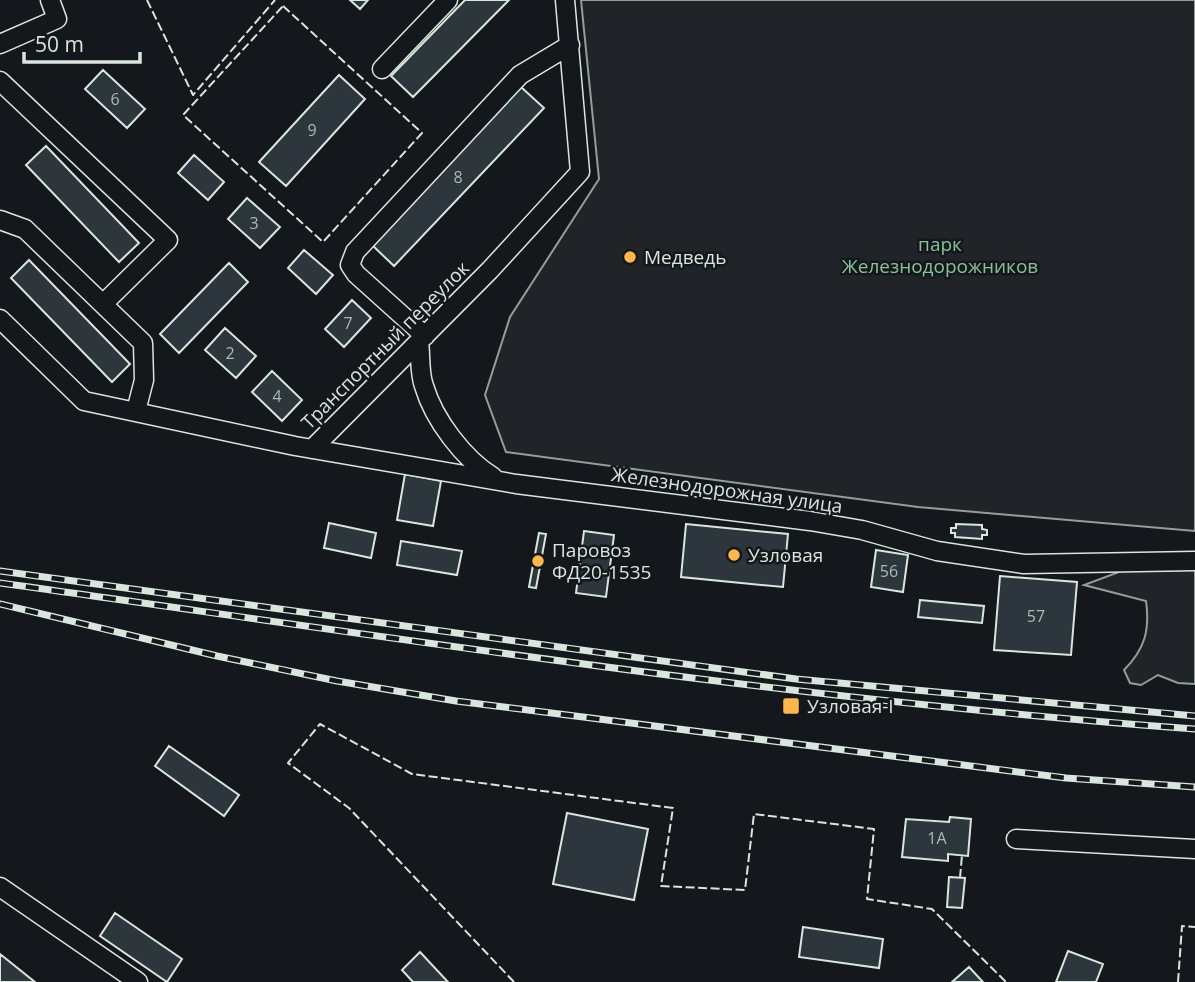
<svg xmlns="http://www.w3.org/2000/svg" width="1195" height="982" font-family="'Open Sans',sans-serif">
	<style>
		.green { fill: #202428; stroke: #939e99; stroke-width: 2 }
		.building { fill: #2c363c; stroke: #d8e6dc; stroke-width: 2 }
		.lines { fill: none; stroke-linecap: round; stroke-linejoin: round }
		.minor-casing { stroke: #d8e6dc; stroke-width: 21 }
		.minor { stroke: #14181c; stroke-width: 18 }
		.rail-casing { stroke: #d8e6dc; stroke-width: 7 }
		.rail { stroke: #14181c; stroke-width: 4.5; stroke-dasharray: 13; stroke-linecap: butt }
		.fence { stroke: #d8e6dc; stroke-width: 2; stroke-dasharray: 9 3.5; stroke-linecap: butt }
		.poi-dot { fill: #ffb74d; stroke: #14181c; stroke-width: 2.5 }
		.labels { text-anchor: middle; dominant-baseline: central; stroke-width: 5; stroke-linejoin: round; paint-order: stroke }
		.number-label { font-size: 16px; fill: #adbab4 }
		.park-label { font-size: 19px; fill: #8ac095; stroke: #14181c }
		.poi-label { font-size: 19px; fill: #d8e6dc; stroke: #14181c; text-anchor: start }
		.street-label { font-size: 19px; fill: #d8e6dc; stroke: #14181c }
	</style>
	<rect width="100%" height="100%" fill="#14181c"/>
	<path class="green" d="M581,0H1195V531L918,507L506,452L485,395L510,317L599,179Z
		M1151,560L1195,562V684L1178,683L1158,675L1141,685L1130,683L1124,670C1145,649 1150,630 1146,601L1084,585Z"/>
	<path class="building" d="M350,0H368L360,9Z
		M465,0H509L413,97L391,76Z
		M103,70L145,109L127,128L85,89Z
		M339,75L365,99L286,186L259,162Z
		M521,87L544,108L394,266L372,245Z
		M46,146L139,243L119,262L26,165Z
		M194,155L224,182L208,200L178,173Z
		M247,198L280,227L260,248L228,219Z
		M304,250L333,275L316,294L288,268Z
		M29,260L130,364L112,382L11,278Z
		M229,263L248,282L179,353L160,334Z
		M352,300L371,318L344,347L325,329Z
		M225,328L256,356L236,378L205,350Z
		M272,371L302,400L282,421L252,392Z
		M405,474L441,481L433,526L397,520Z
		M329,523L376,533L371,558L324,548Z
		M686,524L788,534L783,587L681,577Z
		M956,524L982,525V529L987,530V535H982V539L955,537V533H951V528H956Z
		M584,531L614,535L606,597L576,593Z
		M539,533L546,534L536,588L529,587Z
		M401,541L462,551L457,575L397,565Z
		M876,550L908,555L903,592L871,587Z
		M1000,576L1077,582L1071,655L994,650Z
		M920,600L984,606L982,623L918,617Z
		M169,746L239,795L224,816L155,766Z
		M567,813L648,829L634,900L553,884Z
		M950,817L971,819L968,856L948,854V861L902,857L906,819L949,822Z
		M949,877L965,878L962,908L947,907Z
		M115,913L182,959L167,982L100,936Z
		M803,927L883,939L879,968L799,957Z
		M1068,951L1103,964L1096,982H1056Z
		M420,952L448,982H413L402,970Z
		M0,954L35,982H0Z
		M969,967L983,982H952Z"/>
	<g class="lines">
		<g class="minor-casing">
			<path id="minor" d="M0,44L57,19L50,0
				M382,69L448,0
				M0,81L168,240L103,304
				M0,220L25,229L143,343L144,380L136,411
				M0,319L84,401L295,446L516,484L810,521L862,530L937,551L1024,564L1195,561
				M425,336L356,274L350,265L355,252L520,75L570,45
				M419,342C421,356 419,373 424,386C434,420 464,459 493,477
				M312,449L490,270L580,172L565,0
				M1016,839L1195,849
				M0,887L138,982"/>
		</g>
		<use href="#minor" class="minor"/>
		<g class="rail-casing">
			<path id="rail" d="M0,571L796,679L1195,716
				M0,583C397,638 795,700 1195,729
				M0,604L217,656L337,681L456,701L1066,778L1195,787"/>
		</g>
		<use href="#rail" class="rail"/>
		<path class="fence" d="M147,0L193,95L275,0
			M283,6L422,133L323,242L183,115Z
			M960,878L962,855
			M514,982L349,808L288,763L320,724L412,774L673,808L661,886L745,890L754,814L874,829L867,899L932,909L1006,982
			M1178,982L1182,926L1195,927"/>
	</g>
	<g class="poi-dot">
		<circle cx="630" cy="257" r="7"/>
		<circle cx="734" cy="555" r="7"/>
		<circle cx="538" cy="561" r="7"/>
		<rect x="782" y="697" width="18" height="18" rx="3.5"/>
	</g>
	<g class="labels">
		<g class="number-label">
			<text x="115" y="99">6</text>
			<text x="312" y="130">9</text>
			<text x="458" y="177">8</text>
			<text x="254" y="223">3</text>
			<text x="348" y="323">7</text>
			<text x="230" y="353">2</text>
			<text x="277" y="396">4</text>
			<text x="889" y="571">56</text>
			<text x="1036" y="616">57</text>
			<text x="937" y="838">1А</text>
		</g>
		<g class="park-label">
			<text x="940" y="244">парк<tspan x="940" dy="22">Железнодорожников</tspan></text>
		</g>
		<g class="poi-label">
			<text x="644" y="257">Медведь</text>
			<text x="552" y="550">Паровоз<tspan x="552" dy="22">ФД20-1535</tspan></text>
			<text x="748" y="555">Узловая</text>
			<text x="807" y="706">Узловая-I</text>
		</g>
		<g class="street-label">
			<text transform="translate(385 345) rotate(-45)">Транспортный переулок</text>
			<text transform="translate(727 490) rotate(8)">Железнодорожная улица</text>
		</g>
	</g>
	<path d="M24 52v10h116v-10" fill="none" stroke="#d8e6dc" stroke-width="3.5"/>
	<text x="35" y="52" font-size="21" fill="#d8e6dc" stroke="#14181c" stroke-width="5" paint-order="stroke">50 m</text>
</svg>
